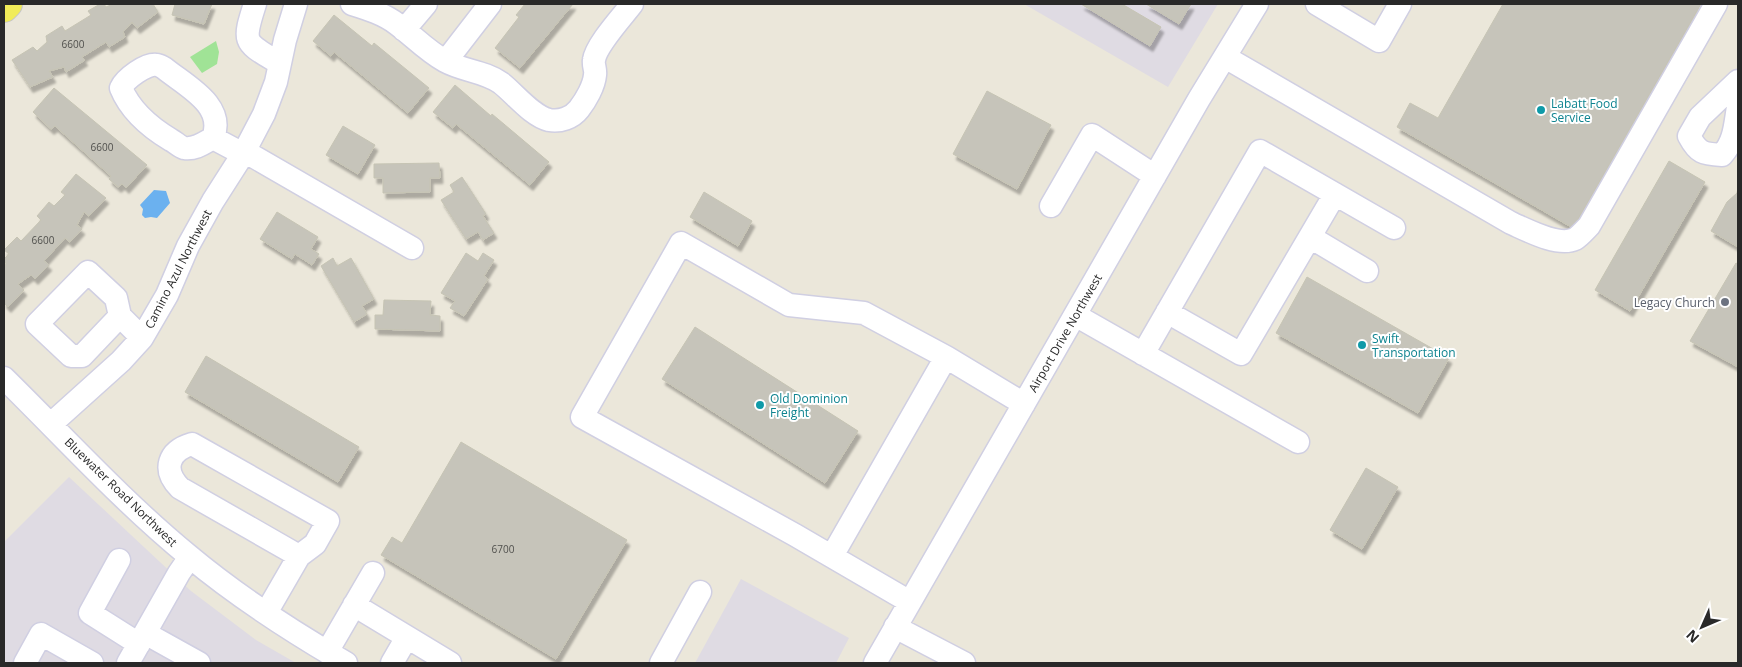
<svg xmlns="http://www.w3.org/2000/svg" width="1742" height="667" font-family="'Open Sans',sans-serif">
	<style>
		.industrial { fill: #dfdbe3 }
		.green { fill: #a0e396 }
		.water { fill: #6bb1ef }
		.building { fill: #c6c4ba; stroke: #c6c4b4; filter: url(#shadow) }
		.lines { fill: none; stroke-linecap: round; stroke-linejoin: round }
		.minor-casing { stroke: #d0cfe2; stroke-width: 25 }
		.major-casing { stroke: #c7c7c7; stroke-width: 30 }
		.minor { stroke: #fff; stroke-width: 22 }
		.major { stroke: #f1ec59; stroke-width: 28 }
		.culture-dot { fill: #0f9aa8; stroke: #fff; stroke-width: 2 }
		.worship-dot { fill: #6b7280; stroke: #fff; stroke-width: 2 }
		.labels { text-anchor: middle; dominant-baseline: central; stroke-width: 4; stroke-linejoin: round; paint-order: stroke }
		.number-label { font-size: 10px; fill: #50504d }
		.culture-label { font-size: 12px; fill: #0d838f; stroke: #fff; text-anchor: start }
		.street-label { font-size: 12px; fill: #292929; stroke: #fff }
		.worship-label { font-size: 12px; fill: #5b616d; stroke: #fff; text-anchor: end }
	</style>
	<defs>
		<filter id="shadow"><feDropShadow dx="3" dy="5.5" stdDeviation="1" flood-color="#0004"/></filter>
	</defs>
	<rect width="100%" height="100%" fill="#ebe7da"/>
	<path class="industrial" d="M1024,4H1218L1168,87Z
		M69,477L191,591L256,640L296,663H4V542Z
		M741,579L849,638L836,663H695Z"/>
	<path class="green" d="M216,41L219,52L217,64L202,73L190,57Z"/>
	<path class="water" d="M154,190L166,191L170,203L157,218L151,217L145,218L142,215L143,209L140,205Z"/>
	<path class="building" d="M100,4H104L106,7L113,4H153L158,12L137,28L132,22L123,32L125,37L109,47L106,42L82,57L85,60L66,72L64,67L49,71L53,77L30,87L12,60L33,47L37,51L47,42L46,36L62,26L65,31L91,15L88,11Z
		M175,4H212L204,24L172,15Z
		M525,4H573L520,68L495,48L519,17L516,15Z
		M1081,4H1122L1161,27L1150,46Z
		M1146,4H1191L1179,24Z
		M1503,4H1701L1573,228L1397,127L1410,103L1438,118Z
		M334,15L372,46L374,43L429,88L408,113L334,52L331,56L313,41Z
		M455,85L491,116L492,114L549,162L530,185L456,124L453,128L433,112Z
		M54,88L147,165L126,188L122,184L118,187L109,179L111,176L55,126L51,129L33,112Z
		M987,91L1051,125L1017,189L953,154Z
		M343,126L375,145L358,174L326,155Z
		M1669,161L1705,182L1630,311L1595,290Z
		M439,163L440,178H430V192L383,193V178H374V164Z
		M76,174L106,198L89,216L84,212L77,225L82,229L70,242L65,238L44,261L49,265L35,279L31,275L18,284L24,290L8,307L4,303V267L6,264L4,259L9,254L4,250L17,237L21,241L41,220L37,216L49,202L54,206L65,195L61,192Z
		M462,177L486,214L483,216L494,233L483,240L478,232L466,239L441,200L454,192L450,185Z
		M1738,188V247L1711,231L1727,202L1737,193Z
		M704,192L752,221L738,246L690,217Z
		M277,212L318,237L311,249L319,254L312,265L295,254L292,259L260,239Z
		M466,253L478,261L483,253L494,260L484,276L488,279L464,316L450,308L455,301L441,293Z
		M333,258L337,266L351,258L374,299L362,306L367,314L354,322L321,266Z
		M1736,263L1738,264V367L1690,341Z
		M1307,277L1449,358L1418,413L1276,333Z
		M384,300L431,301L430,315L440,316V331L375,329V315H383Z
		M695,327L858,431L825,483L662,379Z
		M206,356L359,447L338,482L185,392Z
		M461,442L627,540L556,659L381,555L392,537L402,543Z
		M1366,468L1398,487L1362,549L1330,530Z"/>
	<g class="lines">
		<g class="minor-casing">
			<path id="minor" d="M255,4C242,44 244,42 279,63
				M352,4C368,9 384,14 397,24C413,36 427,51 445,61C463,71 484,71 501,83C515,94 532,116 549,120C560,122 572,118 579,109C586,100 594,86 595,75C596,70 593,65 594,60C596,45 623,16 632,4
				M1317,4L1379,41L1400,4
				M404,30L426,4
				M1225,57L1511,223C1527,230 1558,247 1575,239C1580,236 1585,230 1589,226L1716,4
				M446,61L490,4
				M1738,81L1700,117L1689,136C1698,153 1703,154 1722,155C1735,141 1735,124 1738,107
				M213,138C226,105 186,86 164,68C162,67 159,65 157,65C146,63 125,79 121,88C130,110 151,128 171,140C175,142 180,147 184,148C195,150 204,143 213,138L243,154
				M244,151L412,248
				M1051,206L1092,135L1155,176
				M1310,237L1367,271
				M1167,312L1241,354L1335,194
				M1075,315L1298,442
				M120,316L116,298L88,272L37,324L71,356H82L120,316L142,338
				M1143,354L1260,151L1394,228
				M4,378C65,438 123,502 189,556C238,597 291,631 346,663
				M51,424L121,361L142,338L167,295L188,246L213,201L243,154L264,114L276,82L285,40L296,4
				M832,556L946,357
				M119,560L90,613L139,644
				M910,602L795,535L582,417L681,243L789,305L864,313L946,357L1024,404
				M354,605L450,663
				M266,613L299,556L315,544L328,521L192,444C168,451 162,470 180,488L299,556
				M895,627L964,663
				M145,633L199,663
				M327,652L373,573
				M25,663L41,634L92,663
				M128,663L179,573L190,557
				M392,663L407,637
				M661,663L700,592
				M875,663L1199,99L1257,4"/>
		</g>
		<g class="major-casing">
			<path id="major" d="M4,8L8,4"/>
		</g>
		<use href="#minor" class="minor"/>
		<use href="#major" class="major"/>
	</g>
	<g class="culture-dot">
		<circle cx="1541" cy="110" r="5"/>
		<circle cx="1362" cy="345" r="5"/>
		<circle cx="760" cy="405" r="5"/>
	</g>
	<circle class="worship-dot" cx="1725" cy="302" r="5"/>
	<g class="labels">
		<g class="number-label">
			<text x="73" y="44">6600</text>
			<text x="102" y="147">6600</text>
			<text x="43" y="240">6600</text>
			<text x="503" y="549">6700</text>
		</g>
		<g class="culture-label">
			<text x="1551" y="103">Labatt Food<tspan x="1551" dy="14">Service</tspan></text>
			<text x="1372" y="338">Swift<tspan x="1372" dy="14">Transportation</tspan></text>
			<text x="770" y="398">Old Dominion<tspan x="770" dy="14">Freight</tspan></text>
		</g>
		<g class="street-label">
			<text transform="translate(178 269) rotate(-63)">Camino Azul Northwest</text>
			<text transform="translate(1065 333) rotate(-60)">Airport Drive Northwest</text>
			<text transform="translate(121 492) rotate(44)">Bluewater Road Northwest</text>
		</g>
		<g class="worship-label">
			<text x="1715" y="302">Legacy Church</text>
		</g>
	</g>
	<rect width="1742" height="667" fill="none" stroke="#292929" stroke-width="10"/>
	<g transform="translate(1702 627) rotate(225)" stroke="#ffffff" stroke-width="4" paint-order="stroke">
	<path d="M0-4L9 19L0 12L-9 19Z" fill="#292929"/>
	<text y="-8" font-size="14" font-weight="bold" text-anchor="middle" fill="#292929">N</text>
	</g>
</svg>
